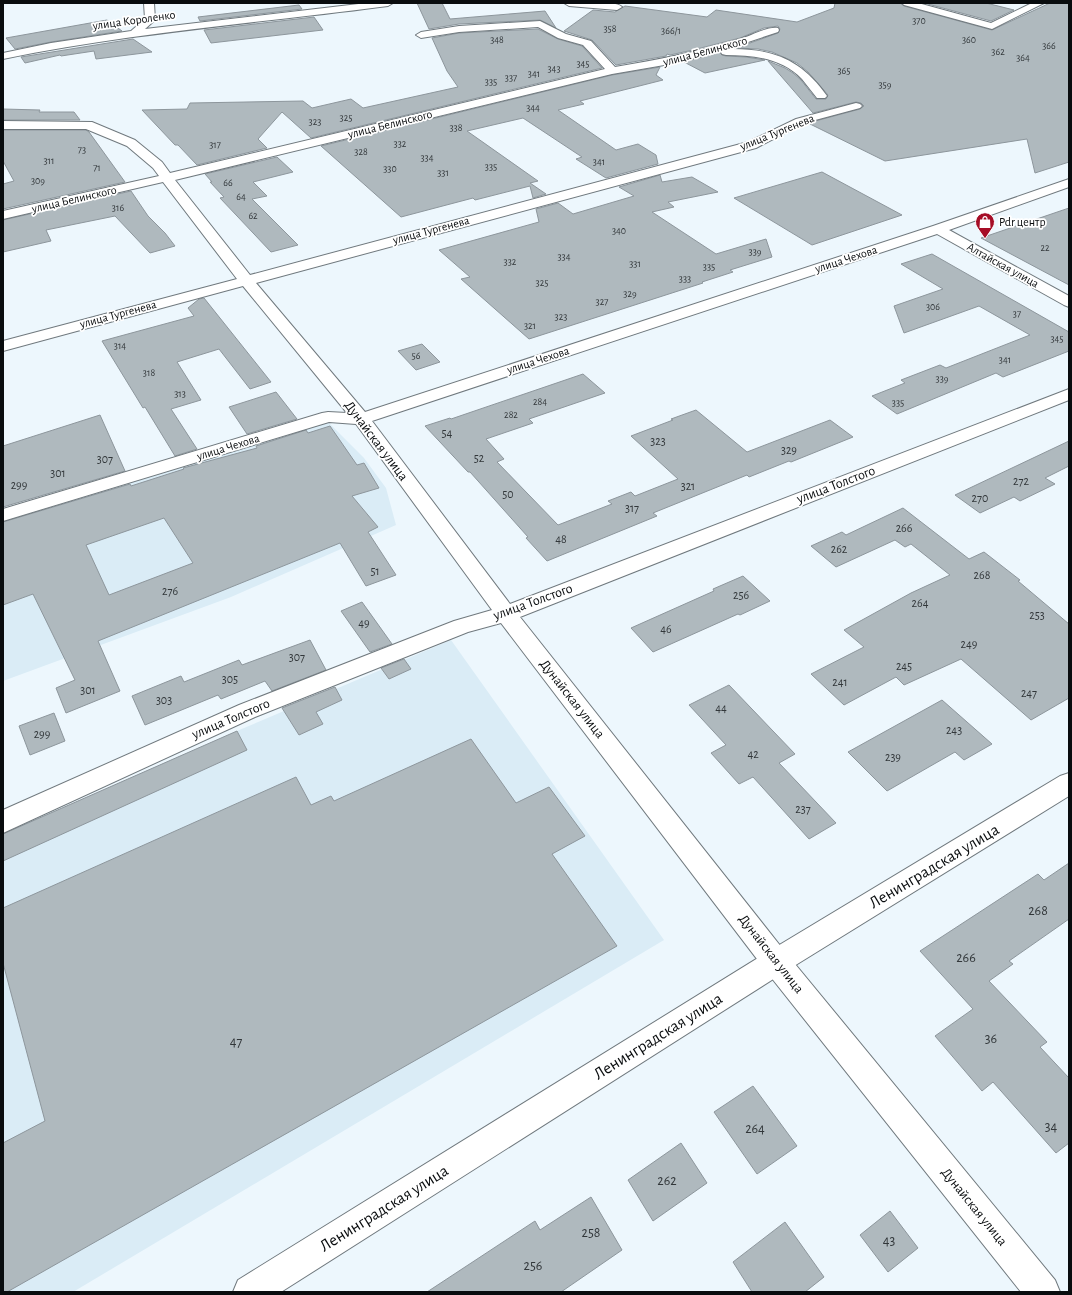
<svg xmlns="http://www.w3.org/2000/svg" width="1072" height="1295" font-family="'Alegreya Sans',sans-serif">
	<style>
		.built { fill: #daecf6 }
		.building { fill: #afb9be; stroke: #8d969c; fill-rule: evenodd }
		.lines { fill: none; stroke-linecap: round; stroke-linejoin: round }
		.street-casing { stroke: #70797e; stroke-width: 2 }
		.secondary-casing { stroke: #70797e; stroke-width: 2 }
		.street { fill: #fff; fill-rule: evenodd }
		.secondary { fill: #fff; fill-rule: evenodd }
		.labels { text-anchor: middle; dominant-baseline: central; stroke-width: 3.5; stroke-linejoin: round; paint-order: stroke }
		.far-number-label { font-size: 10px; fill: #32373a }
		.far-street-label { font-size: 12px; fill: #090c0e; stroke: #fff }
		.far-poi-label { font-size: 12px; fill: #090c0e; stroke: #fff; text-anchor: start }
		.number-label { font-size: 12px; fill: #32373a }
		.street-label { font-size: 14px; fill: #090c0e; stroke: #fff }
		.near-number-label { font-size: 14px; fill: #32373a }
		.near-street-label { font-size: 17px; fill: #090c0e; stroke: #fff }
	</style>
	<rect width="100%" height="100%" fill="#edf7fd"/>
	<path class="built" d="M328,422L364,458L386,488L396,525L231,597L3,681V520Z
		M451,640L664,940L73,1292H3V834L237,731Z"/>
	<path class="building" d="M417,3H442L450,19L545,11L556,28L540,20L459,24L429,29Z
		M835,3H900L904,6L992,30L1050,3H1069V162L1035,173L1027,139L885,161L808,123L860,109L864,106L861,103L856,102L813,113L768,61L785,68L793,73L801,80L816,99H826L828,95L808,72L797,63L772,52L758,49L736,48L778,33L780,29L778,26L764,28L740,38L693,50L670,55L667,54L666,56L616,65L592,40L564,31L593,10L615,12L625,6L707,17L716,10L797,22L834,8Z
		M924,3H986L1014,10L991,21Z
		M299,5L302,9L200,21L198,17Z
		M314,17L323,30L211,43L204,30Z
		M107,20L122,31L51,42L15,49L6,38Z
		M538,29L558,39L582,46L602,68L311,138L282,112L258,139L267,148L197,165L178,145H175L142,110L187,109L190,103L303,101L312,108L351,99L363,108L458,87L447,71L432,38L459,33Z
		M133,39L152,52L96,59L94,51L61,56L60,55L25,63L21,57Z
		M720,52L722,55L726,56L746,57L765,60L705,73L684,62Z
		M660,67L656,75L663,80L580,101L584,104L558,110L616,150L638,144L656,155L658,164L606,178L576,159L582,157L523,118L467,131L538,181L530,183L546,194L533,198L530,186L475,200L473,198L401,217L321,146L612,75Z
		M3,109L40,110L39,112H74L80,120H3Z
		M3,130H86L89,132L125,182L3,209V184L14,181L3,161Z
		M277,157L293,172L253,182L267,196L252,199L298,245L271,252L220,198L224,197L210,182H212L205,174Z
		M822,172L902,215L812,245L734,198Z
		M660,175L662,182L692,177L718,192L668,202L674,207L652,212L716,254L766,239L772,257L730,270L733,272L702,282L703,283L529,339L461,279L470,277L439,250L539,222L536,209L558,203L573,214L634,196L619,187Z
		M131,191L148,216L165,233L175,246L150,253L115,216L46,230L51,241L3,252V220Z
		M1069,208V285L981,238Z
		M932,254L1069,332V351L1003,377L996,373L897,414L872,396L905,383L901,380L940,365L946,368L1030,335L979,306L904,333L894,306L943,289L901,264Z
		M204,298L271,382L250,389L219,349L177,362L201,400L171,409L197,449L175,456L145,407L143,408L102,341L194,316L188,308L199,299Z
		M422,344L440,362L416,370L398,351Z
		M583,374L605,393L529,419L533,423L486,439L504,459L497,462L558,525L612,504L608,501L631,492L635,496L678,479L631,436L673,420L671,419L696,410L747,452L830,420L853,437L791,462L789,461L749,477L747,475L653,513L657,516L547,561L526,538L528,537L470,472H468L425,426L450,418L451,419Z
		M276,392L297,419L247,434L229,407Z
		M100,415L125,471L3,507V446Z
		M330,426L357,465L364,463L379,488L352,496L378,527L368,532L396,575L366,586L340,543L98,641L120,691L66,713L56,688L75,680L33,594L3,605V522L130,484L131,486L184,469L183,468L257,448L256,446L306,430L308,433ZM164,518L193,563L109,595L86,545Z
		M1069,441V466L1045,478L1055,484L1020,501L1014,497L980,513L955,495Z
		M903,508L969,559L984,552L1020,580L1018,581L1069,624V698L1031,720L961,659L904,685L896,677L844,705L811,674L864,647L844,630L911,593L950,575L911,544L905,547L895,540L836,567L811,546L842,532L846,535Z
		M743,576L770,601L740,615L738,614L653,652L631,628L714,591L713,589Z
		M362,602L392,644L370,652L341,611Z
		M310,640L326,670L272,691L265,681L221,699L218,695L145,725L132,696L181,676L184,682L239,660L242,665Z
		M404,659L411,669L389,679L381,668Z
		M729,685L795,754L779,763L836,823L809,839L753,777L739,784L711,753L726,745L689,705Z
		M335,687L342,700L316,712L323,724L299,735L282,708Z
		M942,700L992,744L964,760L955,752L887,791L848,752Z
		M54,713L65,741L30,755L19,726Z
		M237,731L247,750L3,861V834Z
		M471,739L516,803L549,787L585,836L552,854L617,946L7,1292H3V1143L45,1121L3,963V908L296,777L311,805L331,796L334,801Z
		M1069,863V919L1009,961L1013,964L989,981L1047,1042L1040,1047L1069,1078V1143L1056,1153L993,1082L982,1091L935,1036L973,1009L920,951L1038,874L1044,880Z
		M753,1086L797,1146L757,1174L714,1112Z
		M681,1143L707,1183L653,1221L628,1180Z
		M591,1197L622,1250L561,1292H427L535,1221L540,1230Z
		M890,1211L918,1248L888,1272L860,1235Z
		M785,1222L824,1277L805,1292H752L733,1262Z"/>
	<g class="lines">
		<g class="street-casing">
			<path id="street" d="M144,3H154L155,20L145,29L367,3H393L388,6C259,23 130,33 3,59V53L51,43L131,31L145,19Z
				M564,3C576,3 615,0 622,7L617,10L569,6Z
				M902,3H918L991,23L1032,3H1044L992,29L904,5Z
				M540,21L566,34L591,41L615,67C657,60 699,52 740,39C750,36 768,26 778,28L779,30L778,32L727,49C772,48 801,59 827,96L825,98H817C812,92 807,85 802,79C782,58 753,55 726,55L722,54L721,52L722,50L676,63L612,74L175,180L250,275L748,142L796,119L856,103L860,104L862,106L860,108L804,123L756,148L256,283L365,412L933,226L1069,179V187L949,230L1069,296V307L1064,305L937,234L372,421L510,604L1069,389V400L520,617L786,953L1055,1280L1060,1292H1021L766,971L501,623L468,632L255,717L3,833V810L239,705L454,621L492,610L356,424L329,422L3,521V509L322,413L328,412L347,413L243,286L3,351V341L237,279L163,182L3,219V211L159,176L153,168L127,146L86,129H3V121L92,122L135,140L162,162L170,173L605,69L583,45L558,38L538,27L459,32L421,38L416,35L421,32L459,26Z"/>
		</g>
		<g class="secondary-casing">
			<path id="secondary" d="M1069,773V796L786,971L281,1292H233L238,1280L766,953L1060,776Z"/>
		</g>
		<use href="#street" class="street"/>
		<use href="#secondary" class="secondary"/>
	</g>
	<defs>
		<g id="shop-pin" transform="scale(1)"><path d="M0 17L-7.5 6A9.5 9.5 0 1 1 7.5 6Z" fill="#a60d26" stroke="#fff"/><path d="M-5-2.5h2.3a2.7 3.5 0 0 1 5.4 0H5L5.5 6h-11ZM-1.5-2.5h3a1.5 2.3 0 0 0-3 0Z" fill="#fff"/></g>
	</defs>
	<g fill-rule="evenodd">
		<use href="#shop-pin" x="985" y="222"/>
	</g>
	<g class="labels">
		<g class="far-number-label">
			<text x="919" y="21">370</text>
			<text x="610" y="29">358</text>
			<text x="671" y="31">366/1</text>
			<text x="497" y="40">348</text>
			<text x="969" y="40">360</text>
			<text x="1049" y="46">366</text>
			<text x="998" y="52">362</text>
			<text x="1023" y="58">364</text>
			<text x="583" y="64">345</text>
			<text x="554" y="69">343</text>
			<text x="844" y="71">365</text>
			<text x="534" y="74">341</text>
			<text x="511" y="78">337</text>
			<text x="491" y="82">335</text>
			<text x="885" y="85">359</text>
			<text x="533" y="108">344</text>
			<text x="346" y="118">325</text>
			<text x="315" y="122">323</text>
			<text x="456" y="128">338</text>
			<text x="400" y="144">332</text>
			<text x="215" y="145">317</text>
			<text x="82" y="150">73</text>
			<text x="361" y="152">328</text>
			<text x="427" y="158">334</text>
			<text x="49" y="161">311</text>
			<text x="599" y="162">341</text>
			<text x="491" y="167">335</text>
			<text x="97" y="168">71</text>
			<text x="390" y="169">330</text>
			<text x="443" y="173">331</text>
			<text x="38" y="181">309</text>
			<text x="228" y="183">66</text>
			<text x="241" y="197">64</text>
			<text x="118" y="208">316</text>
			<text x="253" y="216">62</text>
			<text x="619" y="231">340</text>
			<text x="1045" y="248">22</text>
			<text x="755" y="252">339</text>
			<text x="564" y="257">334</text>
			<text x="510" y="262">332</text>
			<text x="635" y="264">331</text>
			<text x="709" y="267">335</text>
			<text x="685" y="279">333</text>
			<text x="542" y="283">325</text>
			<text x="630" y="294">329</text>
			<text x="602" y="302">327</text>
			<text x="933" y="307">306</text>
			<text x="1017" y="314">37</text>
			<text x="561" y="317">323</text>
			<text x="530" y="326">321</text>
			<text x="1057" y="339">345</text>
			<text x="120" y="346">314</text>
			<text x="416" y="356">56</text>
			<text x="1005" y="360">341</text>
			<text x="149" y="373">318</text>
			<text x="942" y="379">339</text>
			<text x="180" y="394">313</text>
			<text x="540" y="402">284</text>
			<text x="898" y="403">335</text>
			<text x="511" y="415">282</text>
		</g>
		<g class="far-street-label">
			<text transform="translate(134 20) rotate(-8)">улица Короленко</text>
			<text transform="translate(705 51) rotate(-15)">улица Белинского</text>
			<text transform="translate(390 124) rotate(-14)">улица Белинского</text>
			<text transform="translate(777 132) rotate(-22)">улица Тургенева</text>
			<text transform="translate(74 199) rotate(-13)">улица Белинского</text>
			<text transform="translate(431 230) rotate(-15)">улица Тургенева</text>
			<text transform="translate(846 259) rotate(-18)">улица Чехова</text>
			<text transform="translate(1003 265) rotate(29)">Алтайская улица</text>
			<text transform="translate(118 314) rotate(-15)">улица Тургенева</text>
			<text transform="translate(538 360) rotate(-18)">улица Чехова</text>
			<text transform="translate(228 447) rotate(-17)">улица Чехова</text>
		</g>
		<g class="far-poi-label">
			<text x="999" y="222">Pdr центр</text>
		</g>
		<g class="number-label">
			<text x="447" y="433">54</text>
			<text x="658" y="441">323</text>
			<text x="789" y="450">329</text>
			<text x="479" y="458">52</text>
			<text x="105" y="459">307</text>
			<text x="58" y="473">301</text>
			<text x="1021" y="481">272</text>
			<text x="19" y="485">299</text>
			<text x="688" y="486">321</text>
			<text x="508" y="494">50</text>
			<text x="980" y="498">270</text>
			<text x="632" y="508">317</text>
			<text x="904" y="528">266</text>
			<text x="561" y="539">48</text>
			<text x="839" y="549">262</text>
			<text x="375" y="571">51</text>
			<text x="982" y="575">268</text>
			<text x="170" y="591">276</text>
			<text x="741" y="595">256</text>
			<text x="920" y="603">264</text>
			<text x="1037" y="615">253</text>
			<text x="364" y="623">49</text>
			<text x="666" y="629">46</text>
			<text x="969" y="644">249</text>
			<text x="297" y="657">307</text>
			<text x="904" y="666">245</text>
			<text x="230" y="679">305</text>
			<text x="840" y="682">241</text>
			<text x="88" y="690">301</text>
			<text x="1029" y="693">247</text>
			<text x="164" y="700">303</text>
			<text x="721" y="708">44</text>
			<text x="954" y="730">243</text>
			<text x="42" y="734">299</text>
			<text x="753" y="754">42</text>
			<text x="893" y="757">239</text>
			<text x="803" y="809">237</text>
		</g>
		<g class="street-label">
			<text transform="translate(376 441) rotate(53)">Дунайская улица</text>
			<text transform="translate(836 485) rotate(-21)">улица Толстого</text>
			<text transform="translate(533 602) rotate(-20)">улица Толстого</text>
			<text transform="translate(572 699) rotate(52)">Дунайская улица</text>
			<text transform="translate(231 719) rotate(-23)">улица Толстого</text>
			<text transform="translate(771 954) rotate(52)">Дунайская улица</text>
			<text transform="translate(974 1207) rotate(51)">Дунайская улица</text>
		</g>
		<g class="near-number-label">
			<text x="1038" y="911">268</text>
			<text x="966" y="958">266</text>
			<text x="991" y="1039">36</text>
			<text x="236" y="1042">47</text>
			<text x="1051" y="1127">34</text>
			<text x="755" y="1129">264</text>
			<text x="667" y="1181">262</text>
			<text x="591" y="1233">258</text>
			<text x="889" y="1241">43</text>
			<text x="533" y="1266">256</text>
		</g>
		<g class="near-street-label">
			<text transform="translate(934 866) rotate(-31)">Ленинградская улица</text>
			<text transform="translate(658 1036) rotate(-32)">Ленинградская улица</text>
			<text transform="translate(384 1208) rotate(-32)">Ленинградская улица</text>
		</g>
	</g>
	<rect width="1072" height="1295" fill="none" stroke="#090c0e" stroke-width="8"/>
</svg>
